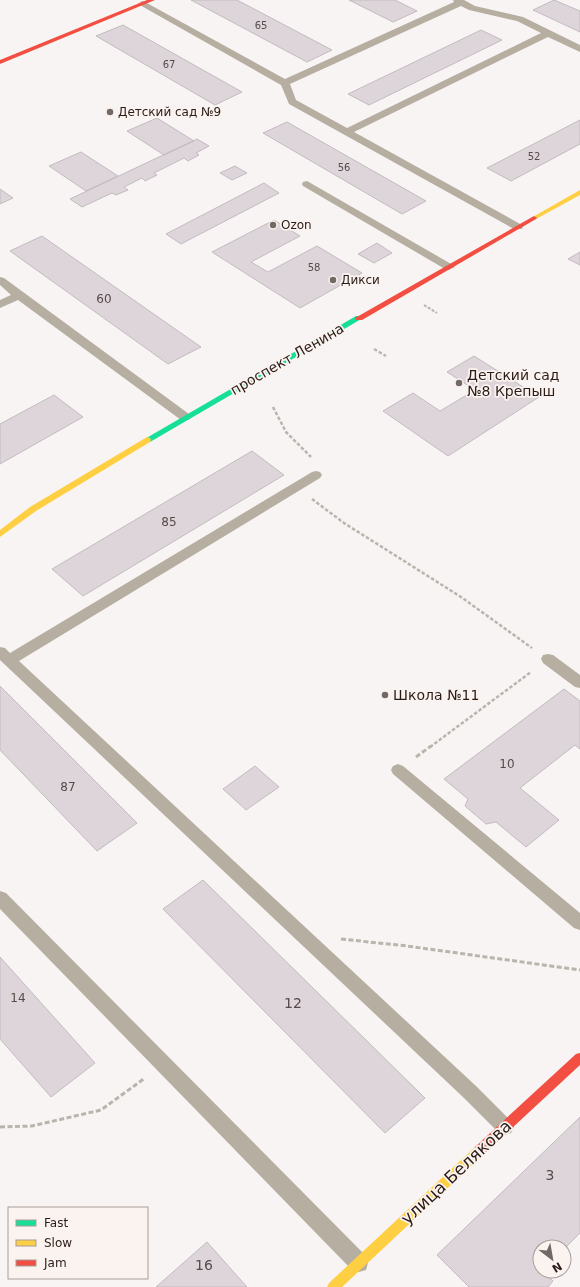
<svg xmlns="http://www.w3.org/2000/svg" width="580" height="1287" font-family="'DejaVu Sans',sans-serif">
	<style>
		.building { fill: #ddd5da; stroke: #c2bbbf }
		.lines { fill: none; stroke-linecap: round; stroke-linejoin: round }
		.path-far2 { stroke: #b9b4ac; stroke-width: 2; stroke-dasharray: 3 1.5; stroke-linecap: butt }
		.path-far1 { stroke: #b9b4ac; stroke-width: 2.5; stroke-dasharray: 3.5 2; stroke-linecap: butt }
		.path { stroke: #b9b4ac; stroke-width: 3; stroke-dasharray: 5 2.5; stroke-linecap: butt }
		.lane { fill: #b6afa1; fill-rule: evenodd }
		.fast { fill: #16e098; fill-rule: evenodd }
		.slow { fill: #ffcf43; fill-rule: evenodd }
		.jam { fill: #f24e42; fill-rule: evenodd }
		.poi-dot { fill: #726864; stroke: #fbf3f0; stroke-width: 1.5 }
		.labels { text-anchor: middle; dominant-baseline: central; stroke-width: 3.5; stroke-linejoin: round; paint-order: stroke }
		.far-number-label { font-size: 10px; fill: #574a48 }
		.far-poi-label { font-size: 12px; fill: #2a1c17; stroke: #fbf3f0; text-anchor: start }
		.number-label { font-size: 12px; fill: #574a48 }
		.street-label { font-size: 14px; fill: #2a1c17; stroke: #fbf3f0 }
		.poi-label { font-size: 14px; fill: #2a1c17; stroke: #fbf3f0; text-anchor: start }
		.near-number-label { font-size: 14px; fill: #574a48 }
		.near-street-label { font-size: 17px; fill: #2a1c17; stroke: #fbf3f0 }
	</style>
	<rect width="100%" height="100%" fill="#f8f4f3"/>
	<path class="building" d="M191,0H237L332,50L307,62Z
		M349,0H395L417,11L393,22Z
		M554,0L580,11V32L533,10Z
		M123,25L242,92L215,105L96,36Z
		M481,30L502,40L369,105L348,94Z
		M157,118L194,141L164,155L127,131Z
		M580,120V144L511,181L487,168Z
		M287,122L426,201L402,214L263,133Z
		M197,139L209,146L196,153L199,155L188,161L184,158L154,173L157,175L145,181L142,178L124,187L128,190L116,195L112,193L82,207L70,199Z
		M81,152L118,176L86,191L49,166Z
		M235,166L247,173L232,180L220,173Z
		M264,183L279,193L181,244L166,234Z
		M0,189L13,198L0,204Z
		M274,220L300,236L251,262L268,272L317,246L362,273L300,308L212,252Z
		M42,236L201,347L168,364L10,251Z
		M377,243L392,253L374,263L358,254Z
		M580,252V265L568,259Z
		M474,356L539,397L448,456L383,411L413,393L440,411L475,390L447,372Z
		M54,395L83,417L0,464V424Z
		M252,451L284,475L83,596L52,569Z
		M0,686L137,823L97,851L0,750Z
		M564,689L580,701V749L575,745L520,788L559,820L526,847L496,822L486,824L465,806L468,799L444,779Z
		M255,766L279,787L246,810L223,789Z
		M203,880L425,1098L385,1133L163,909Z
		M0,957L95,1063L51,1097L0,1039Z
		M580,1117V1233L564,1249V1247H540V1271H543L553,1281L548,1287H469L437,1255Z
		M207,1242L247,1287H156Z"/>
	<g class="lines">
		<path class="path-far2" d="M424,305L437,313"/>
		<path class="path-far1" d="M374,349L386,356
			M273,407L286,432L311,457
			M312,499L344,523L461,597L532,648
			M430,747L531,672"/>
		<path class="path" d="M416,757L431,746
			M341,939L407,946L580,970
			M0,1127L32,1126L101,1110L145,1078"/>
		<path class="lane" d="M453,0H464L475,6L523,17L580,45V52L548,37L354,132L522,225L523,227L522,229H514L289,104L281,85L138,4L142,1L145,2L285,79L454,2ZM461,6L469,10L517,21L541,33L347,128L296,100L290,84Z
			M307,181L453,265L455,267L449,270L445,269L303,186L302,184L303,182Z
			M0,277L4,278L189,414L191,417L189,420H181L18,300L0,308V300L11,295L0,285Z
			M316,471L320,472L322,475L320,478L19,661L476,1086L511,1121L514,1127L511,1133L505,1135L499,1133L464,1098L0,660V647L5,648L10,653L312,472Z
			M548,654L553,655L580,675V688L575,687L543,663L541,659L543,655Z
			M398,764L403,766L580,913V930L574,928L393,774L391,770L393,766Z
			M0,891L6,893L366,1256L368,1263L366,1270L359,1272L352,1270L0,909Z"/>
		<path class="fast" d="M356,316H362L363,318L150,442H144L143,440Z"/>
		<path class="slow" d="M580,190V195L536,219H532L531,218Z
			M147,437L150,438L151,440L150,442L36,511L0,537V530L30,507Z
			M479,1145L483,1147L485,1151L483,1155L342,1287H327L329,1283L475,1147Z"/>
		<path class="jam" d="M147,0H155L0,64V60Z
			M534,216L537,218L536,219L362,320H356L355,318Z
			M580,1053V1065L483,1155L479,1157L475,1155L473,1151L475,1147L576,1054Z"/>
	</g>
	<g class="poi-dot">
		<circle cx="110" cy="112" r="4"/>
		<circle cx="273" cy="225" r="4"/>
		<circle cx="333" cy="280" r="4"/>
		<circle cx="459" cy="383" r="4"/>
		<circle cx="385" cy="695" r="4"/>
	</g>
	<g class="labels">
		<g class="far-number-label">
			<text x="261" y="25">65</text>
			<text x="169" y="64">67</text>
			<text x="534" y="156">52</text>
			<text x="344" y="167">56</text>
			<text x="314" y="267">58</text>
		</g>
		<g class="far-poi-label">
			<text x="118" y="112">Детский сад №9</text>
			<text x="281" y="225">Ozon</text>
			<text x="341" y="280">Дикси</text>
		</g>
		<g class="number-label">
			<text x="104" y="299">60</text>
			<text x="169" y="522">85</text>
			<text x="507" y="764">10</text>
			<text x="68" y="787">87</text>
			<text x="18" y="998">14</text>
		</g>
		<g class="street-label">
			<text transform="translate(287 359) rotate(-30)">проспект Ленина</text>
		</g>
		<g class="poi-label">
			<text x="467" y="375">Детский сад<tspan x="467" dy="16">№8 Крепыш</tspan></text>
			<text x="393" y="695">Школа №11</text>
		</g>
		<g class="near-number-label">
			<text x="293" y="1003">12</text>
			<text x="550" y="1175">3</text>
			<text x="204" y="1265">16</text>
		</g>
		<g class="near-street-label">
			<text transform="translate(456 1172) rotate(-43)">улица Белякова</text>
		</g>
	</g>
	<rect x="8" y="1207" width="140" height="72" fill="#fbf3f0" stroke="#a79d99"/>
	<rect x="16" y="1220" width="20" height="6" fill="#16e098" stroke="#a79d99"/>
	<text x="44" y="1227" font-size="12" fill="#2a1c17">Fast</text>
	<rect x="16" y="1240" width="20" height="6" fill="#ffcf43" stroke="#a79d99"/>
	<text x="44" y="1247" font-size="12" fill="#2a1c17">Slow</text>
	<rect x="16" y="1260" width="20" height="6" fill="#f24e42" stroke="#a79d99"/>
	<text x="44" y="1267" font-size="12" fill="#2a1c17">Jam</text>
	<g transform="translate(552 1259) rotate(149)"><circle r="19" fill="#fbf3f0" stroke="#a79d99"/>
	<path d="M0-3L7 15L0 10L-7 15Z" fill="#726864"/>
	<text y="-6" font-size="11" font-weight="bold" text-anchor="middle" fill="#2a1c17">N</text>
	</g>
</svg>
